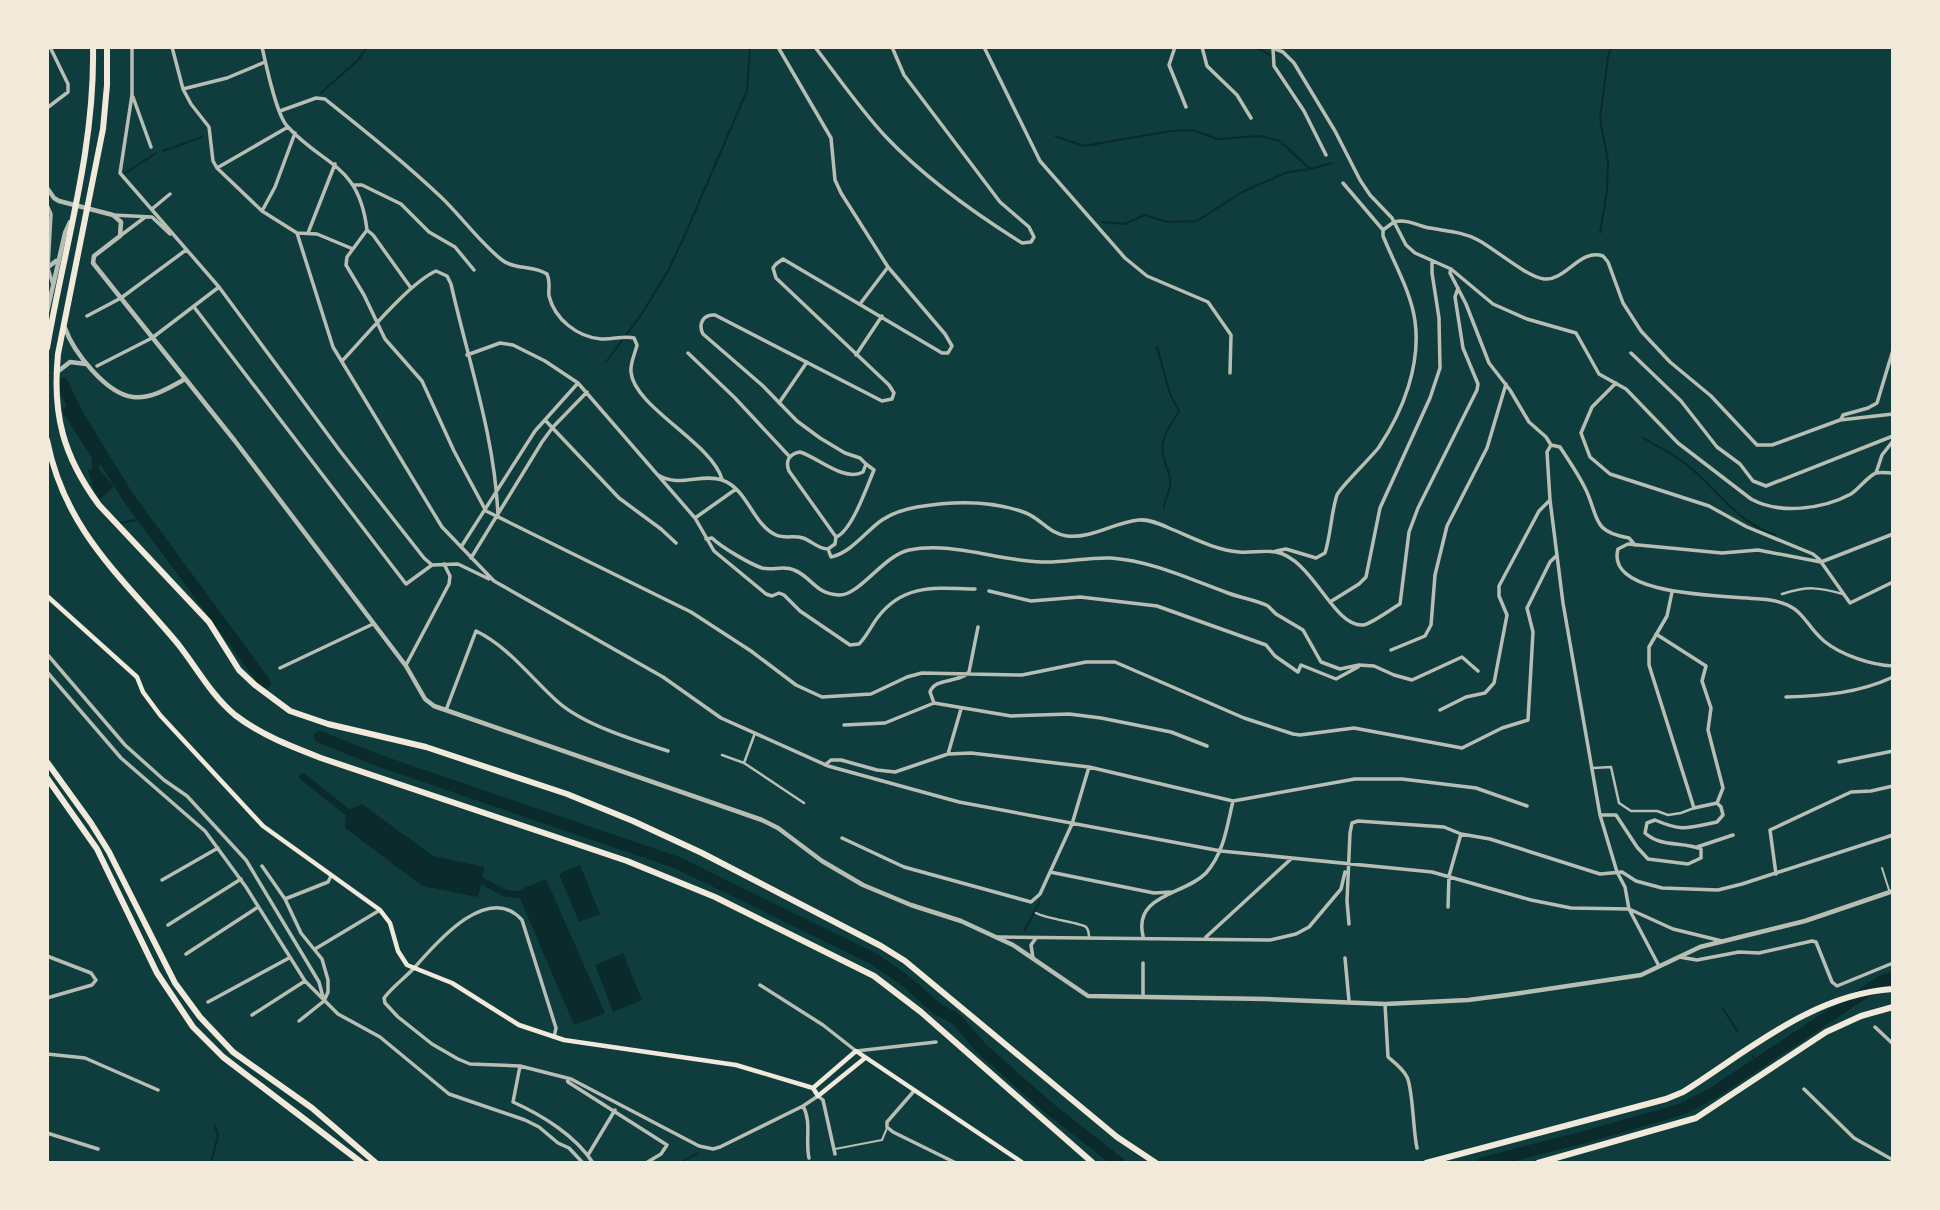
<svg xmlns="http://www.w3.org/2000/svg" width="1940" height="1210" font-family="'Exo 2',sans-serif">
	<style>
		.water { fill: #0a2a2b }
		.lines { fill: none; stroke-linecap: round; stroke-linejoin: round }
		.stream { stroke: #0a2a2b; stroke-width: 2 }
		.canal { stroke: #0a2a2b; stroke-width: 7 }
		.river { stroke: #0a2a2b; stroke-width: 12 }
		.service { stroke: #b8beb3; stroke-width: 2 }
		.pedestrian { stroke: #b8beb3; stroke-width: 2.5 }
		.minor { stroke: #b8beb3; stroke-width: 3.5 }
		.tertiary { stroke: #b8beb3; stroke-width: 4.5 }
		.secondary { stroke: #f1e9da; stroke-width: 4.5 }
		.motorway { stroke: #f1e9da; stroke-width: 6 }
	</style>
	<rect width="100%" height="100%" fill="#0f3d3e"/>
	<path class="water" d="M92,469H99L114,486L100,499L94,491L88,470Z
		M362,804L433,856L485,867L478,897L422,886L345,828L346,811Z
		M580,865L600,914L579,922L559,874Z
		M546,879L605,1013L574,1025L517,891Z
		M623,953L642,1000L613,1012L595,965Z"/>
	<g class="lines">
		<path class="stream" d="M1255,47L1272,56
			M1726,48L1728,47
			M320,94L358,60L367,47
			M1055,136L1084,146L1171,131L1193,130L1217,139L1260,136L1280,141L1310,169
			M163,151L202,137
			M124,174L156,153
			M1102,222L1124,224L1145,215L1167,222L1197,221L1242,192L1288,172L1310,169L1332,163
			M1600,233L1607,191L1608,161L1600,119L1608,57L1611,47
			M1157,347L1170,394L1179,411C1170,426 1158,440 1164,459C1166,467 1172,477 1170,486C1169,494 1164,500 1164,508
			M606,362L641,315L669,269L684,237L747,91L750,47
			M1643,438C1657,446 1673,454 1686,464C1716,488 1737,523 1776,535
			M121,523L145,518
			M1025,930L1040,901
			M1723,1009L1738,1032
			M1752,1055L1757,1063
			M211,1163L218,1136L215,1126
			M680,1163L698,1153"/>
		<path class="canal" d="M72,406L66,411L95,456L96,469
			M303,777L346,811
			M482,881L505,893L519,895"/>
		<path class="river" d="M62,383L78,416L128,497L265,683
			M320,737L377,760L678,863L874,959L906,981L936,1008L956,1019L982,1049L1049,1108L1119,1163
			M1483,1163L1585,1137L1682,1109L1713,1093L1882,981L1893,978"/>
		<path class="service" d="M1882,868L1889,890
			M835,1149L882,1140L887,1128"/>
		<path class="pedestrian" d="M1782,594C1807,586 1818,587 1843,594
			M722,755L744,763L804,803
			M744,763L755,733
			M1593,768L1611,767L1619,803L1631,811H1657L1668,815L1681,813L1694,808
			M1036,913C1047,919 1082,923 1086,927C1088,929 1089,935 1089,938"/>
		<path class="minor" d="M132,47V95L120,173L219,287L340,451L424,558L432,565
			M172,47L183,89L191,104L209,127L213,161L217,168L262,211L297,233
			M262,47C266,64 276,114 287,126C324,167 359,163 367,230L347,257L346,265L364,295L385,339L422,381L454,451L486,511L691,612L751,651L796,685L822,697L871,694L907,677L922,673L1022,675L1086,662H1115L1244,718L1293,734L1300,735L1354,728L1462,748L1502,728L1528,720L1533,632L1527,608L1550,562L1557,555
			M778,47L831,138L835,180L841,193L888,267L945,334L952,346L948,353H942L783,259L776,264L773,268L776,278L889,385L894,393L892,399L882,401L715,315C703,314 698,324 703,334L763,386L797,421L820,438L845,453L860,458L866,464L863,472C844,482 819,458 800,452C789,454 785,461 789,471L836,537L835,544L828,549
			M815,47C838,77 860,109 886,137C926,179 974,213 1022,243L1031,242L1034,237L1029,227L1000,202L904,75L892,47
			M984,47L1040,161L1125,258L1147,276L1208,302L1231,335L1230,373
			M1175,47L1169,65L1186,107
			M1202,47L1207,66L1237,95L1251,118
			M1270,47L1283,52L1294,63L1335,131L1360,180L1370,195L1392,218L1406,245L1415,253L1451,269L1493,304L1527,319L1576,333L1599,374L1626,389L1678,443L1751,499C1780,515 1823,509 1851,494C1859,489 1868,476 1876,473C1881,472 1888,473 1893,473
			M1273,49L1274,66L1304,111L1326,155
			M183,89L227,78L265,62
			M133,97L151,147
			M47,108L68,92V84L50,47
			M280,111L316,98L325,99C365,131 404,162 441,197C462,217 479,242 502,260C515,270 533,265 547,274C551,282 548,288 549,296C555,320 578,337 601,339C612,340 624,335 634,338L637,345C635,354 630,363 631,372C634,407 711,442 722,479
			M217,168L288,127
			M1343,183L1383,230
			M353,185H362L401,204L429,232L455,247L474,270
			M47,205L51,214L48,268L53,285
			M152,209L170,194
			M262,211L275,187L295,133
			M113,215L152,217L170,234
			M1394,222C1405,219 1415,224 1425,227C1443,231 1462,231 1478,240C1495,249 1527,277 1544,279C1566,281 1580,248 1603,256L1608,262L1623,303L1641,331L1670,362L1711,396L1757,445H1772L1840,420L1893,414
			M367,230L373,235L411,288
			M297,233L333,347L442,527L494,581L663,677L721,718L828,766L959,802L1221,851L1432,872L1531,900L1571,908L1629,909L1673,929L1722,941
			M297,233L317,234L353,249
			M308,233L335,164
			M120,236L144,218
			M1451,269L1450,273L1466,304L1489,363L1510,390L1529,422L1546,437L1551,445L1560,447C1569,461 1579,475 1586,490C1599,518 1592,532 1629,538L1635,545
			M860,304L888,267
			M194,307L406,584L432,565
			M87,316L121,298L186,250
			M688,353L735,398L789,456
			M1631,353L1681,401L1717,447L1740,464L1753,481L1766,486L1893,436
			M467,355L500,343L513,345L545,361L578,383L695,518L714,551L766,594L772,596L779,593L784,595L800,611L850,645L859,644C867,636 871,626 878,617C904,583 937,588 975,589
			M856,355L882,316
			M342,361C365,337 409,283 436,271L447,276L451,284C468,360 495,437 498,516
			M97,366L152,338L219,287
			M1616,383L1592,407L1581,433L1590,457L1610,474L1709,506L1747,527L1813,554L1819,559L1850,603L1893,582
			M779,403L807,362
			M1841,419L1843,415L1868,408L1877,403L1893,350
			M545,420L619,498L661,529L676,543
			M1551,445L1547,452L1550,500L1563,603L1600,815L1617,872L1625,887L1629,909L1659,966
			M1876,473L1882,455L1893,441
			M658,475C679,488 701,473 722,480C748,489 752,524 776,535C785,539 794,535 803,538C812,541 818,549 828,549L831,557C851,553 866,531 882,520C891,514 906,509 917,507C952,501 992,500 1026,513C1041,519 1050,534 1067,536C1091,539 1115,522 1139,520C1149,519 1160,524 1169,528C1191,537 1215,550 1239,552C1251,553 1264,550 1276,552C1313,559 1333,627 1363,625C1371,624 1391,609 1400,604L1409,532L1418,508L1477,390L1478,384L1463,348L1455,297L1458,288
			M695,518L736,489
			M1893,534L1821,562L1758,550L1722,553L1628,544L1618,549C1604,600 1742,595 1770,600C1805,606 1802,622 1824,641C1841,655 1871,665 1893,666
			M836,537C852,531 867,486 874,470L866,464
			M706,539L712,538C721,547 750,564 762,568C773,571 783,565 794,570C812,577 815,594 839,595C859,596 884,555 909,550C951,541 999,561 1042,562C1064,563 1087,557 1111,558C1152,561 1189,579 1228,593C1241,598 1256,600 1268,606L1276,614L1303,630L1321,662L1340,669L1359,665L1374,666L1394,675L1412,680L1462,657L1478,671
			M461,547L535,431L578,383
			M1276,551L1286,549L1316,558L1325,553C1331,534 1331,513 1337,495C1341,486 1370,459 1379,447C1403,411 1421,365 1415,321C1411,292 1394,263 1383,236V230L1394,222
			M471,558L542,442L553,427L587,392
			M432,565L458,564L489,579
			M989,591L1031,601L1080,597L1157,606L1266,645L1275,656L1298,672L1301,665L1336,679L1358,667
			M1330,602L1359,584L1366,577L1380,508L1430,398L1440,368L1439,318L1432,273V261
			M1656,634L1706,666L1702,681L1711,708L1708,730L1723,788L1717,803
			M1391,650L1425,636L1431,625L1435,575L1447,526L1487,448L1506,384
			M47,654L125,745L164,780L187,796L246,860L319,982L324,1001
			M406,665L449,584L450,576L444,564
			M280,668L373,624
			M47,672L121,758L205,831L246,887L305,981L338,1014L380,1037L449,1094L525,1120L539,1127L558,1143L569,1148L583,1163
			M1786,697C1823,696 1859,693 1893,677
			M934,703L930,692C935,677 958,684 969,672L978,627
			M446,710L476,631C509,647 531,678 558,702C584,725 636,741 668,751
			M1440,710L1466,697L1485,693L1494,683L1507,615L1499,596V586L1539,511L1550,500
			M844,725L885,723L934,703L1011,716L1069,714L1101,718L1171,732L1207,746
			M948,754L961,709
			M1839,762L1893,751
			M825,765L831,760H841L877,770L895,772L948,754L971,753L1089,767L1233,801L1355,779H1402L1476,788L1527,806
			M1600,815H1616L1637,847L1648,859L1688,864L1701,858V849C1682,841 1662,848 1645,833L1647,823L1655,820C1683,832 1688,828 1717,822L1723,815L1721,807L1717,803L1694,808L1649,665V647L1667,616L1672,592
			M842,838L904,867L1031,902L1040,894L1072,824L1089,767
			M1697,847L1733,835
			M262,866L285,899L301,933L322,959L328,980V992L324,1001L299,1021
			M1050,872L1154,893L1171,892
			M1776,874L1770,830L1851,792L1871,791L1893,786
			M162,880L218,848
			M285,899L328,882L331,876
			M1448,907L1449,876L1461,834
			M1349,924L1347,901L1350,833L1352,823L1358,821L1444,827L1461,834L1490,839L1600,874L1622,872L1636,881L1662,888L1718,890L1742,884L1893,835
			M168,925L241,879
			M1143,936C1133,894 1185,895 1206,873C1224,853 1227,826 1233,801
			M998,937L1270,940L1296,934L1309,927L1341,889L1345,872
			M1206,937L1292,858
			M315,949L380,910
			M186,954L258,907
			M47,956L91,973L96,980L92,985L47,998
			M1679,957L1697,960L1739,952L1759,953L1812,941L1816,942L1832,982L1837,986L1893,963
			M1033,958L1031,945L1036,938
			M1345,958L1349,1001
			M1143,963V997
			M760,985L823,1025L856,1051L936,1042
			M208,1002L289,958
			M1385,1004L1388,1057C1395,1063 1403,1069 1407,1077C1413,1089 1413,1131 1417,1148
			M252,1015L305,981
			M1875,1027L1893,1044
			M554,1037L556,1028L522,920C488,882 437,942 415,967C405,978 393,986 384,998L385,1003L398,1017L432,1044L458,1059L470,1064L520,1066L571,1079L699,1146L713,1149L720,1147L803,1106L818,1096L823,1100L835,1154
			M47,1054L85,1058L158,1090
			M520,1066L513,1102C542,1115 576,1136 593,1163
			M567,1078L568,1082L667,1145L661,1154L646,1163
			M1804,1089L1854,1138L1893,1160
			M914,1091L887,1122V1127L893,1132L956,1163
			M803,1106C812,1122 805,1141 809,1158
			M47,1133L98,1149
			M588,1155L615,1110"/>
		<path class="tertiary" d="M47,188L54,198L59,201L113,215L121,222L120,236L94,256L93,263L235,441L406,666L425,699L434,706L762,820L778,828L822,861L863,885L911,905L961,921L1013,945L1088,996L1266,999L1385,1004L1468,1000L1507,995L1641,975L1700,947L1805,921L1893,891
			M47,268L56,261
			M47,312L65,233L70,222
			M65,328C73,351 106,394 133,397C151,399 169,388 185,379
			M56,373L70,362L86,364"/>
		<path class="secondary" d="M47,596L137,677L143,692L160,715L263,826L380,910L390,923L398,951L407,965L452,983L519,1025L564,1040L736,1065L813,1088
			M813,1088L856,1051L1023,1163
			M813,1088L818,1096L865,1058"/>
		<path class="motorway" d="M107,47V85L103,129L58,354C52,414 63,456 99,505L209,622L239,670L255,685L290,711L328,724L426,747L567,794L633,821L702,853L881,946L905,961L1117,1137L1156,1163
			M47,348C64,248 95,150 93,47
			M47,440C65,531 122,577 178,644C197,668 211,695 235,715C261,735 290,746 321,758L627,861L715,897L874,976L921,1012L1093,1163
			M47,762L91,823L109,852L175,983L200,1017L233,1052L312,1108L376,1163
			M47,778L97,849L157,973L193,1027L223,1057L362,1163
			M1426,1163L1666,1099L1683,1092C1748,1051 1813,994 1893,989
			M1538,1163L1696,1118L1826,1032L1861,1016L1893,1007"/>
	</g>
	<rect width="1940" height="1210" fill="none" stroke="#f1e9da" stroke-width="98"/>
</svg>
